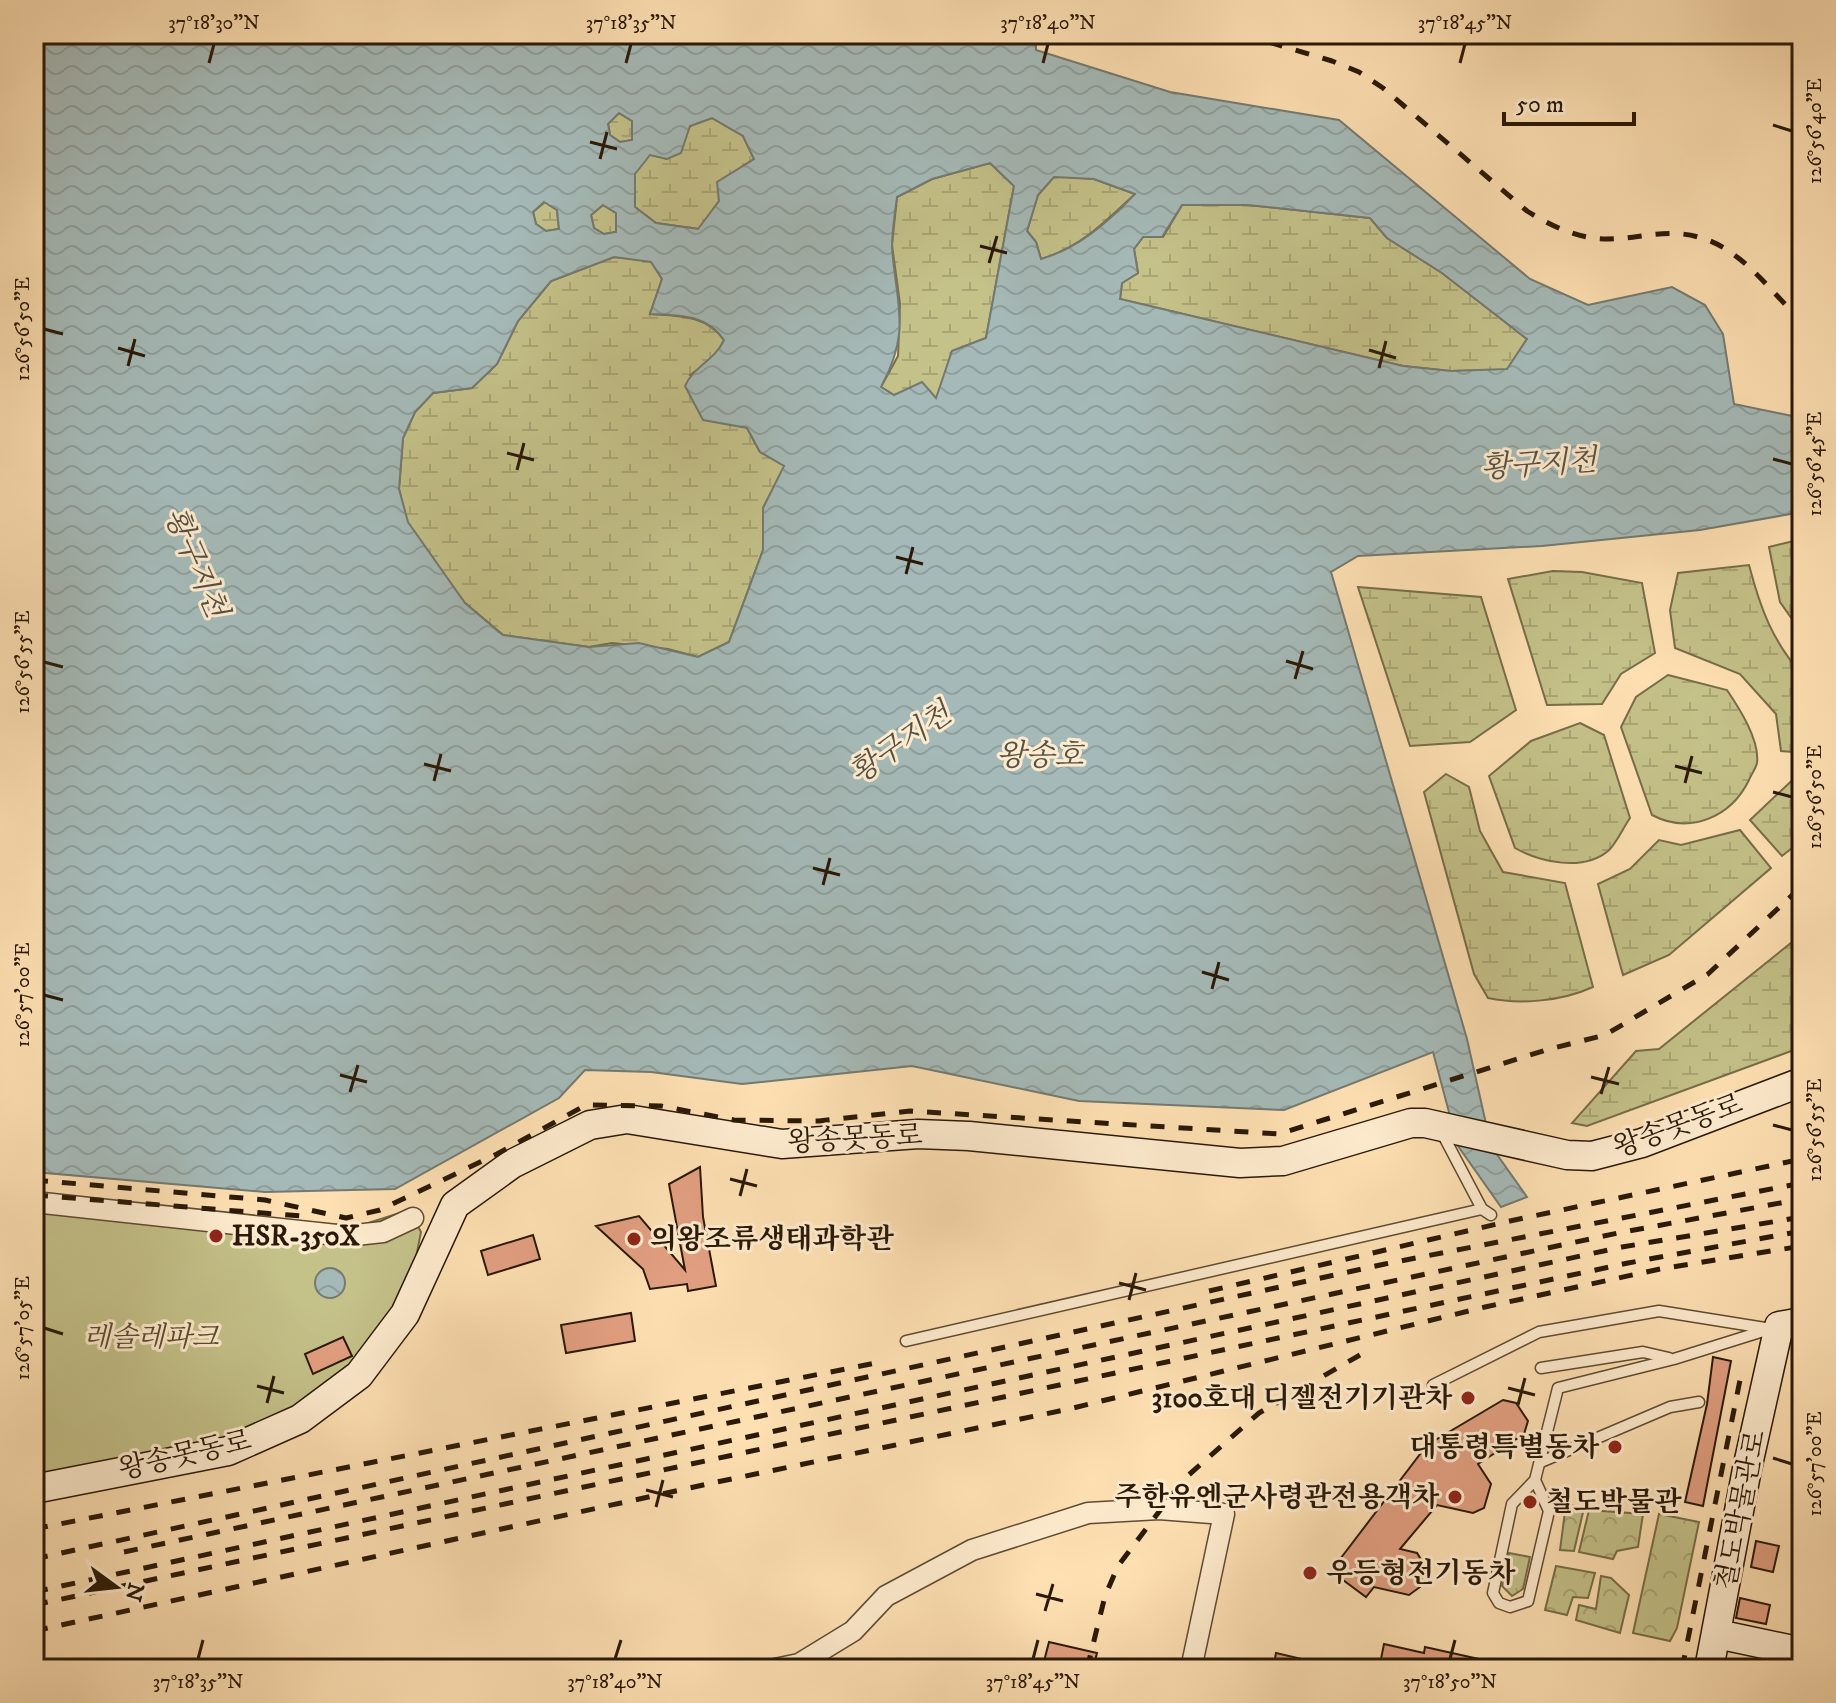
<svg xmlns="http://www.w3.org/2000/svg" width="1836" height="1703" font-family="'IM FELL DW Pica','Noto Serif KR',serif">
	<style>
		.grass { fill: url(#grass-tufts); stroke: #776d48; stroke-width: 2 }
		.forest { fill: url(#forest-crowns); stroke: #776d48; stroke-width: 2 }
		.wetland { fill: url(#wetland-marsh); stroke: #776d48; stroke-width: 2 }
		.green { fill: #c4c189; stroke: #776d48; stroke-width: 2 }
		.water { fill: url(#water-waves); stroke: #747a71; stroke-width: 2; fill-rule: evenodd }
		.building { fill: #e29f81; stroke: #2a1907; stroke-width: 2 }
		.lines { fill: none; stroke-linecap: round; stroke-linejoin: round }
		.lane-casing { stroke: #5f4b32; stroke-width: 13 }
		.street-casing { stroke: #5f4b32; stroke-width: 23 }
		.secondary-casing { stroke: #2a1907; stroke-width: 31 }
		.lane { stroke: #feebce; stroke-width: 10 }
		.street { stroke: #feebce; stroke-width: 20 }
		.secondary { stroke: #feebce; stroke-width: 28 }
		.rail { stroke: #2a1907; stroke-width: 5; stroke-dasharray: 14 14; stroke-linecap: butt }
		.ticks { fill: none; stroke: #2a1907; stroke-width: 3 }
		.poi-dot { fill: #8f2418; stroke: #feebce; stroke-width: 3 }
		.labels { text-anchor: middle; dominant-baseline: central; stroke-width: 6; stroke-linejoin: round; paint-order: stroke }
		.street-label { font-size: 28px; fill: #2a1907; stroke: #feebce }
		.poi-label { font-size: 28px; font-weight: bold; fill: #2a1907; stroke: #feebce; text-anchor: start }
		.park-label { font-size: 28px; font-style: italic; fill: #584b2e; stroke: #feebce }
		.water-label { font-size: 30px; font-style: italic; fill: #555145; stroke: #feebce }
		.neatline { fill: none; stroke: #2a1907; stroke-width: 3 }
		.ticks-label { font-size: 20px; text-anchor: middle; fill: #2a1907 }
	</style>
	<defs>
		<pattern id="grass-tufts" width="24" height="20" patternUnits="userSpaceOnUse" patternTransform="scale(2)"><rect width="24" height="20" fill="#c4c189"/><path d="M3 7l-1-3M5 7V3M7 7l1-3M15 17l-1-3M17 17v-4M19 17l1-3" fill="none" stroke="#a9a575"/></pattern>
		<pattern id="forest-crowns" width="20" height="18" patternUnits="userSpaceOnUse" patternTransform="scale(2)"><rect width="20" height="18" fill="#c4c189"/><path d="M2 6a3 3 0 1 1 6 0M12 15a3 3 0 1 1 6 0" fill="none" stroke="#a9a575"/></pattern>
		<pattern id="wetland-marsh" width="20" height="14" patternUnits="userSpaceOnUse" patternTransform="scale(2)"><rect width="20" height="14" fill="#c4c189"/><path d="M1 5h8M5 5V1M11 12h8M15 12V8" fill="none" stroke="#a9a575"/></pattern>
		<pattern id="water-waves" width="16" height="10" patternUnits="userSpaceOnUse" patternTransform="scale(2)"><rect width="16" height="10" fill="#a5bab8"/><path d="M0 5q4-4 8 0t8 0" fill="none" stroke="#8e9f9d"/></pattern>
	</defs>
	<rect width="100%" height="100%" fill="#fee0b3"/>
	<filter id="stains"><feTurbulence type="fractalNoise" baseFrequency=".0025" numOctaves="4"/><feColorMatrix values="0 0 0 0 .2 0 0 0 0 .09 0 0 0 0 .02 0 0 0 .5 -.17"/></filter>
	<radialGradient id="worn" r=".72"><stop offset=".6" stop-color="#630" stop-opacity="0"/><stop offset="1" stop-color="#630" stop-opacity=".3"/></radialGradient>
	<path class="grass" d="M1509,1553L1530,1557L1523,1589L1512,1596L1502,1586Z"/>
	<path class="forest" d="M1566,1504L1584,1508L1574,1551L1560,1550Z
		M1589,1510L1643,1514L1638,1547L1617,1551L1613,1559L1579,1552Z
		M1659,1514L1699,1522L1677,1628L1670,1641L1633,1633Z
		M1556,1566L1595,1573L1588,1598L1573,1597L1567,1615L1545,1610Z
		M1601,1576L1611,1578L1629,1595L1620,1633L1576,1620L1579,1605L1596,1609Z"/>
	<path class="wetland" d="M619,113L632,121L633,140L620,142L610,135L608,123Z
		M712,118L743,136L754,159L718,182L719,201L699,229L656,223L635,207L634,174L650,154L667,159L690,126Z
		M990,163L1014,186L986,338L952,351L937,399L894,395L881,387L898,356L900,304L892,245L897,197L932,179Z
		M1054,176L1094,179L1135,194C1106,221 1080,248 1041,259L1036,242L1027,231L1038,195Z
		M545,202L557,210L559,229L546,231L536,224L533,212Z
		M603,205L616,213L617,232L604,234L594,228L591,215Z
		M1182,205H1248L1370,218L1387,238L1442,273L1527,339L1507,370L1451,371L1403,366L1120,299L1122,283L1138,273L1134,249L1143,237H1163Z
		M614,257L651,261L662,279L650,314C679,316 706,315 724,340L716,356L690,375L747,428L760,452L785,466L763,508V550L729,642L698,657L668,649L612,643L589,647L503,635L465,603L442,573L407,522L399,489L403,438L415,412L433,393L472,388L497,364L518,321L551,281Z
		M1802,539V633L1780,602L1769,547Z
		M1749,565C1760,607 1772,641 1802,674V730L1793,752L1781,751L1776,714L1740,674L1675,648L1670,610L1678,573Z
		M1553,571L1582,572L1642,583L1655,653L1621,674L1602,704L1547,705L1508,579Z
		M1358,587L1481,597L1516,710L1470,742L1410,746Z
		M1668,675L1727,690C1739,708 1760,740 1757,763C1756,768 1751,775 1749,780C1731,817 1690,835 1652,815L1621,727L1636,697Z
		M1580,723L1604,735L1630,818C1623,828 1616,844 1608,851C1583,872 1540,862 1515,848L1489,776L1531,741Z
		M1802,771V840L1782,856L1750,820Z
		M1446,774L1469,787L1480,831L1503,872L1565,883L1593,987C1562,1001 1521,1005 1488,998L1474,974L1424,792Z
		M1740,830L1771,868L1669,955L1623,975L1598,884L1630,869L1659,840L1681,845Z
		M1802,934V1047L1587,1126L1572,1123L1636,1051L1659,1049Z"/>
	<path class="green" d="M34,1207L359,1226L409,1210L421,1232L413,1273L392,1315L354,1364L289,1418L226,1443L34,1480Z"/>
	<path class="water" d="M34,34H1036V50L1170,92L1339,120L1530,279L1588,305L1672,287L1705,305L1723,334L1734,404L1802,418V512L1700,530L1542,546L1358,556L1331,572L1467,1039L1491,1146L1527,1197L1501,1207L1458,1146L1433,1052L1284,1110L1079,1101L912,1066L742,1084L651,1072L585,1070L559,1098L395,1189L265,1192L34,1172ZM619,113L632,121V140L620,142L610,135L608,124ZM712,118L743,136L754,159L717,182L719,201L698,229L656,223L635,207V174L650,155L667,159L681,153L690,126ZM990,163L1014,186L986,338L952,351L936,398L922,382L894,395L881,387C912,330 896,306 892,247C892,231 895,213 897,197L932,179ZM1054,177L1094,179L1135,194C1108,222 1079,248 1041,259L1036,242L1027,231L1038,195ZM544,202L557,210L559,229L546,231L536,224L533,212ZM603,205L616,213V232L604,234L594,228L591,215ZM1182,205H1248L1370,218L1387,238L1442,273L1527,339L1507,369L1451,371L1403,366L1120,299L1122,283L1138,273L1134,249L1143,237H1162ZM614,257L651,262L662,279L650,314C679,315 706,314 724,340C715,360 694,366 685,386L703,420L747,428L760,452L784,466L763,508V550L729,642L698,657L639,643L589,647L503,635L465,603L408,522L399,489L403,438L415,412L433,393L472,388L497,364L518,321L551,281Z
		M315 1283a15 15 0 1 1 30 0a15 15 0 1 1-30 0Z"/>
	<path class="building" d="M700,1167L703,1217L716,1286L688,1291L687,1284L650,1289L643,1269L596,1226L639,1216L685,1270L669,1184Z
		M533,1235L540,1259L488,1275L481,1251Z
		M631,1313L635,1341L566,1353L561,1325Z
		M343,1337L352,1356L313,1374L305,1354Z
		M1713,1357L1731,1361L1703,1506L1685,1502L1707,1404Z
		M1503,1400L1516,1403L1528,1421L1524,1434L1478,1464L1491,1484L1484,1508L1473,1513L1437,1505L1400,1549L1417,1553L1425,1566L1420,1587L1409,1595L1374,1587L1366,1597L1331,1571L1427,1445Z
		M1756,1541L1779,1546L1773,1572L1751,1567Z
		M1740,1598L1770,1605L1766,1624L1736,1618Z
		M1049,1642L1097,1653L1093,1669H1042Z
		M1384,1644L1424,1653L1425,1647L1497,1663L1496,1669H1403L1380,1664Z
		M1276,1653L1319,1663V1669H1273Z"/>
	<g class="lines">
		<g class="lane-casing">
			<path id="lane" d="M1442,1133L1482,1209L1491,1215
				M906,1341L1482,1209
				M1541,1368L1643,1352L1669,1358
				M1433,1385L1539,1332L1659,1311L1765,1328
				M1541,1462L1670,1407L1699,1402
				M1535,1480L1549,1511L1528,1601L1510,1607L1499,1603L1493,1593L1512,1504L1535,1480L1558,1388L1674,1359L1773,1328"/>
		</g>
		<g class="street-casing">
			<path id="street" d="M34,1202L346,1236L383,1232L413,1218
				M775,1669L799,1664L853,1631L886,1596L972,1550L1088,1513L1159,1509L1224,1514L1191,1669"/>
		</g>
		<g class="secondary-casing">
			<path id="secondary" d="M34,1489L228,1451L300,1419L359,1375L405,1314L455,1205L512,1164L590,1125L627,1119L782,1144L918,1134L969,1136L1240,1163L1283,1161L1411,1123H1425L1567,1155L1592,1156L1642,1143L1802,1082
				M1717,1634L1802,1652
				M1709,1669L1747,1469L1779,1326L1802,1322"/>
		</g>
		<use href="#lane" class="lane"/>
		<use href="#street" class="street"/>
		<use href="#secondary" class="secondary"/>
		<path class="rail" d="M1242,34L1332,61L1359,72L1383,88L1527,211C1551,226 1578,239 1607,239C1638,239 1667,228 1698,237C1742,248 1770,292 1802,321
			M34,1180L265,1200L346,1218L380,1210L497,1154L586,1105L661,1106L734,1120L819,1121L910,1111L1279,1134L1546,1050L1605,1035L1708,974L1802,886
			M34,1195L301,1216
			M1209,1291L1510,1221L1802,1159
			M34,1529L876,1363
			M124,1552L1618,1233L1802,1199
			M34,1559L1385,1264L1802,1183
			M34,1592L1622,1247L1802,1217
			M34,1605L1628,1263L1802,1231
			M34,1631L717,1482L1069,1409L1485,1307L1660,1269L1802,1246
			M1087,1669L1105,1596L1118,1566L1183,1480L1259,1413L1360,1355
			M1682,1669L1742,1370"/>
	</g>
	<path class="ticks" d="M209,63L214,44M626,63L631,44M1043,63L1048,44M1460,63L1465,44M1773,125L1792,131M590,142L617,149M600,159L607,132M980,246L1007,253M989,263L997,236M44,329L63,334M118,348L145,356M1369,350L1396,358M128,366L135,339M1379,368L1386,341M507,453L534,460M1773,459L1792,464M517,470L524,443M896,557L923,564M906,574L913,547M1286,661L1313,669M44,662L63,667M1295,679L1303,651M424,764L451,771M1675,766L1702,773M434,781L441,754M1685,783L1692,756M1773,792L1792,797M813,868L840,875M823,885L830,858M1202,972L1229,980M1212,989L1219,962M44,995L63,1000M340,1075L367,1082M1591,1077L1619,1084M350,1092L358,1065M1601,1094L1609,1067M1773,1125L1792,1130M730,1179L757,1186M740,1196L747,1169M1119,1283L1146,1290M1129,1300L1136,1273M44,1328L63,1334M257,1386L284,1393M1508,1388L1535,1395M267,1403L274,1376M1518,1405L1525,1378M1773,1458L1792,1464M646,1490L673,1497M656,1507L663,1480M1036,1594L1063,1601M1045,1611L1053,1584M198,1659L203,1640M615,1659L621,1640M1033,1659L1038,1640M1450,1659L1455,1640"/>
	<g class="poi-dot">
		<circle cx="216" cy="1236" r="8"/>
		<circle cx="634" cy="1239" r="8"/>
		<circle cx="1468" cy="1398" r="8"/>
		<circle cx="1615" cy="1447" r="8"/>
		<circle cx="1455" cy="1497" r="8"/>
		<circle cx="1530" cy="1502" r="8"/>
		<circle cx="1310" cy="1573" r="8"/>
	</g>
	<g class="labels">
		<g class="street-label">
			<text transform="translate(1678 1126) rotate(-20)">왕송못동로</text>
			<text transform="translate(855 1139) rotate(-3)">왕송못동로</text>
			<text transform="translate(185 1455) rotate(-13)">왕송못동로</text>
			<text transform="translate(1741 1510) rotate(-79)">철도박물관로</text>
		</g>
		<g class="poi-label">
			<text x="232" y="1236">HSR-350X</text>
			<text x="650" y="1239">의왕조류생태과학관</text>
			<text x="1452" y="1398" text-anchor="end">3100호대 디젤전기기관차</text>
			<text x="1599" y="1447" text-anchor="end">대통령특별동차</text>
			<text x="1439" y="1497" text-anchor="end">주한유엔군사령관전용객차</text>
			<text x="1546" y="1502">철도박물관</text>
			<text x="1326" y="1573">우등형전기동차</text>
		</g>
		<g class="park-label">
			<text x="151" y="1337">레솔레파크</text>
		</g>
		<g class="water-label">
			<text transform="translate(1539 465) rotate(-4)">황구지천</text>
			<text transform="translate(195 563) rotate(67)">황구지천</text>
			<text transform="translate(901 744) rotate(-35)">황구지천</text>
			<text x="1040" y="756">왕송호</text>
		</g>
	</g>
	<rect width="1836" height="1703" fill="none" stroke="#fee0b3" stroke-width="88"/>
	<g transform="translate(116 1587) rotate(105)" stroke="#feebce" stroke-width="6" paint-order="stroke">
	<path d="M0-6L14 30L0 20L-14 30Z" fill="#2a1907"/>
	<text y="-12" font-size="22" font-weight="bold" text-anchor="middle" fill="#2a1907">N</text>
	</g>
	<path d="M1504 112v12h130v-12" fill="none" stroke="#2a1907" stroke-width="4"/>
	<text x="1516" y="112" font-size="24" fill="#2a1907" stroke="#feebce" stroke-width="6" paint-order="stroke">50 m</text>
	<rect x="44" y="44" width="1748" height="1615" class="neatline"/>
	<g class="ticks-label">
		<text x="214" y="29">37°18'30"N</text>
		<text x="631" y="29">37°18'35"N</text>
		<text x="1048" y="29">37°18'40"N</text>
		<text x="1465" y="29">37°18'45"N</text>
		<text transform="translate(1814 131) rotate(-90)" y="7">126°56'40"E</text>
		<text transform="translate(22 329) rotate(-90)" y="7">126°56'50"E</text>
		<text transform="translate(1814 464) rotate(-90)" y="7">126°56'45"E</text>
		<text transform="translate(22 662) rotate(-90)" y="7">126°56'55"E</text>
		<text transform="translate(1814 797) rotate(-90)" y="7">126°56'50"E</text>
		<text transform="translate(22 995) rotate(-90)" y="7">126°57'00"E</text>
		<text transform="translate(1814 1130) rotate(-90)" y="7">126°56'55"E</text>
		<text transform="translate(22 1328) rotate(-90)" y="7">126°57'05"E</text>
		<text transform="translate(1814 1464) rotate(-90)" y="7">126°57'00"E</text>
		<text x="198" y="1688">37°18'35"N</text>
		<text x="615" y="1688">37°18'40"N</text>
		<text x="1033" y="1688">37°18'45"N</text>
		<text x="1450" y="1688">37°18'50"N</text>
	</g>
	<rect width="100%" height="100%" filter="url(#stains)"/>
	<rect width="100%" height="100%" fill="url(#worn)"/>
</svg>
